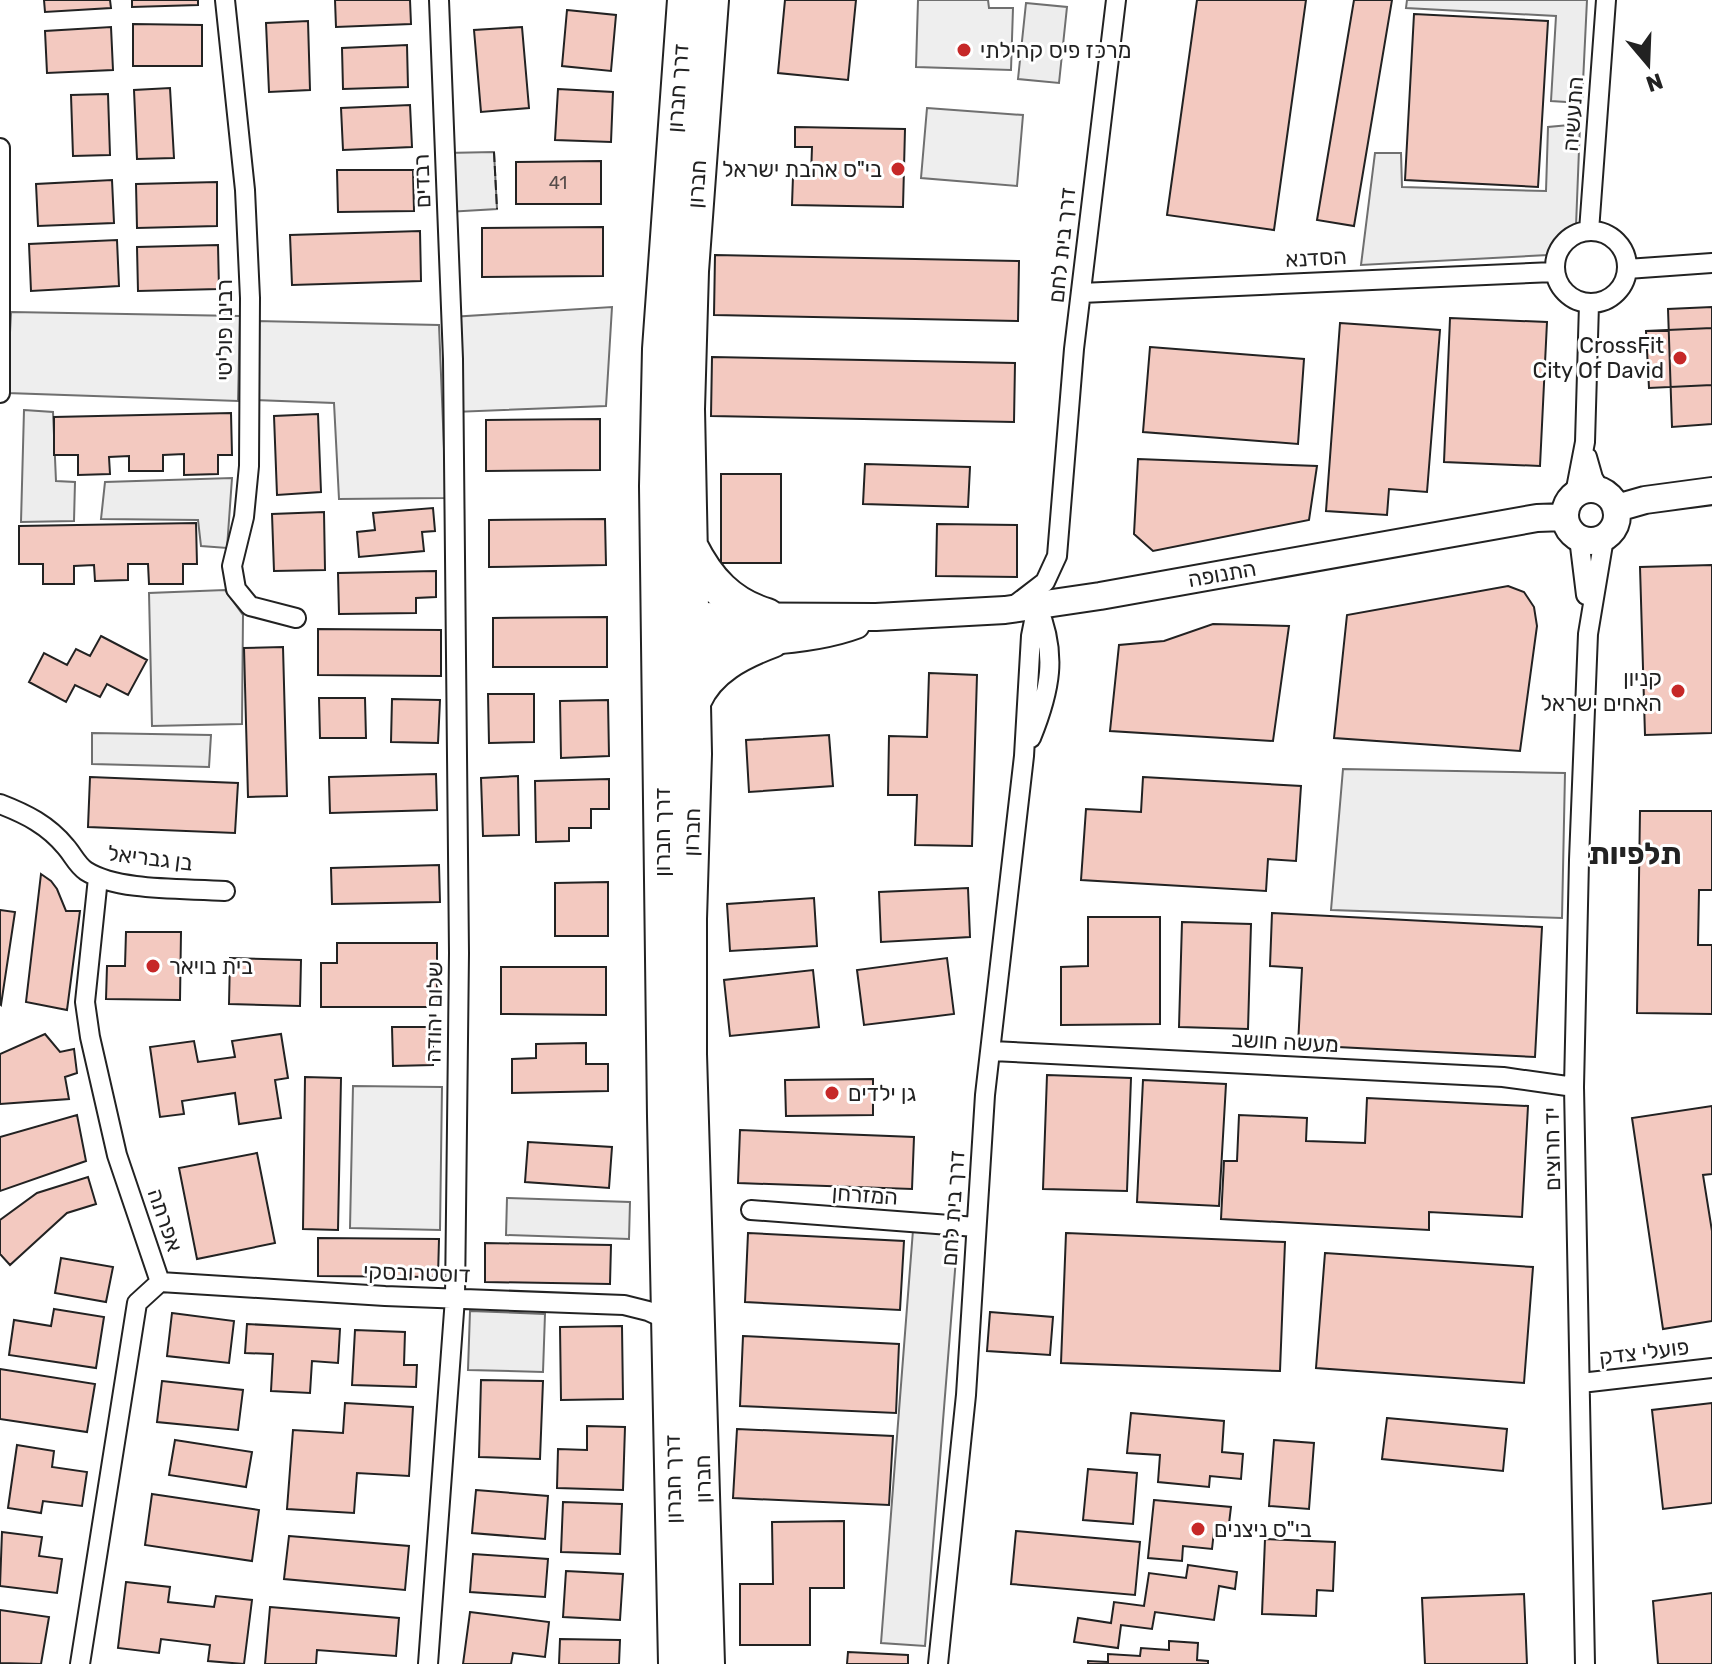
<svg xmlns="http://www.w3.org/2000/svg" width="1712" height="1664" font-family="Rubik,Heebo,sans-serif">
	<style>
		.green { fill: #eee; stroke: #6f6f6f; stroke-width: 2 }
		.parking { fill: #ededed; stroke: #6f6f6f; stroke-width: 2 }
		.building { fill: #f3c9c0; stroke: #222; stroke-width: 2 }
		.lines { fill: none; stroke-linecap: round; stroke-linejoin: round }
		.street-casing { stroke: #222; stroke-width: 22 }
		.secondary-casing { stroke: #222; stroke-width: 30 }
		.highway-casing { stroke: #222; stroke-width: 38 }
		.street { stroke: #fff; stroke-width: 18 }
		.secondary { stroke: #fff; stroke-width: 26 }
		.highway { stroke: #fff; stroke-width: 34 }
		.fence { stroke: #222; stroke-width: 2; stroke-dasharray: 10 4; stroke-linecap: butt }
		.poi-dot { fill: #c62828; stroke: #fff; stroke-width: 3 }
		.labels { text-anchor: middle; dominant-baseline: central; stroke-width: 6; stroke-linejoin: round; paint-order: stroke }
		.number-label { font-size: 18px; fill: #564c4a }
		.poi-label { font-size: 22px; fill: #222; stroke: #fff; text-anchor: start }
		.street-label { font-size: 22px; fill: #222; stroke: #fff }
		.district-label { font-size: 30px; font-weight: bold; fill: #222; stroke: #fff }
	</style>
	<rect width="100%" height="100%" fill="#fff"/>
	<path class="green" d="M918,0H988L989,8H1013L1011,70L916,67Z
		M927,108L1023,115L1017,186L921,178Z
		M612,307L606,406L454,412L451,317Z
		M11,312L240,316L238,401L7,393Z
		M256,321L439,325L446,498L339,499L334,403L255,400Z
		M225,590L243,615L242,724L152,726L149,593Z
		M353,1086L442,1087L440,1230L350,1228Z"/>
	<path class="parking" d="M1407,0H1587L1582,103L1551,101L1556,16L1406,8Z
		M1026,3L1067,7L1059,83L1018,79Z
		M1580,124L1576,226L1548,255L1361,265L1375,153H1401L1402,187L1546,191L1548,127Z
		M494,152L497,209L447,212L445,153Z
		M24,410L53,412L56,481L75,482L74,521L21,522Z
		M232,478L227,548L201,546L198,520L101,519L105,482Z
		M92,733L211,735L209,767L92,764Z
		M1343,769L1565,773L1562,918L1331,910Z
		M507,1198L630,1202L629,1239L506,1235Z
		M913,1230L958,1233L925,1646L881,1643Z
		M470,1311L545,1314L543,1372L468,1370Z"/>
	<path class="building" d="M44,0H110L111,8L45,12Z
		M132,0H198V5L132,7Z
		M335,0H410L411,24L336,27Z
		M785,0H856L848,80L778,73Z
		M1197,0H1306L1274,230L1167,215Z
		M1354,0H1392L1354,226L1317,220Z
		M567,10L616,15L611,71L562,66Z
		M1414,14L1548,21L1538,187L1405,180Z
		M308,21L310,90L269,92L266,23Z
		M133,24L202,25V66H133Z
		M111,27L113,70L47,73L45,31Z
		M522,27L529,108L481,112L474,30Z
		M407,45L408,87L343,89L342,48Z
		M170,88L174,158L137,159L134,90Z
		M558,89L613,92L611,142L555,140Z
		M108,94L110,155L73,156L71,95Z
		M410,105L412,147L343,150L341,108Z
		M795,127L905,129L903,207L792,205L793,176H811L812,147H795Z
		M601,161V204H516V162Z
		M337,170H413L414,211L338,212Z
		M112,180L114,223L38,226L36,184Z
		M217,182V226L137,228L136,184Z
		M603,227V276L482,277V228Z
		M420,231L421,281L292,285L290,235Z
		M117,240L119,286L31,291L29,244Z
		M218,245L219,289L138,291L137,247Z
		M715,255L1019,261L1018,321L714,315Z
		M1712,307V424L1672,427L1668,309Z
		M1450,318L1547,322L1540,466L1444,462Z
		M1340,323L1440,330L1427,492L1389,489L1387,515L1326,511Z
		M1712,328V385L1649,388L1646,331Z
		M1150,347L1304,359L1298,444L1143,432Z
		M712,357L1015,363L1014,422L711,416Z
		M231,413L232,455H218V474L184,475V454L163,455V471H129V456L109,457L110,474L78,475V455H54V417Z
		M318,414L321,492L277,495L274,416Z
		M600,419V470L486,471V420Z
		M1138,459L1317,466L1309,520L1153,551L1134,534Z
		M865,464L970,467L968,507L863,504Z
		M721,474H781V563H721Z
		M433,508L435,531L422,532L424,551L359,557L357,532L375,530L373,513Z
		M324,512L325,570L274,571L272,514Z
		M605,519L606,565L489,567V520Z
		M196,523L197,564H183V584H149L148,564H128V580L95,581L94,565L74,566V584H43V564H19V526Z
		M937,524L1017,525V577L936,576Z
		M1712,565V733L1645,735L1640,567Z
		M436,571V597L416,598V613L339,614L338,573Z
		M1508,586L1524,592L1534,607L1537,626L1520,751L1334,738L1347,615Z
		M607,617V667H493V618Z
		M1213,624L1289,626L1273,741L1110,731L1119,645L1164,641Z
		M318,629L441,630V676L318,675Z
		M101,636L147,660L128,695L107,684L100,697L75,685L66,702L29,682L44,653L67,665L76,649L90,656Z
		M283,647L287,796L248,797L244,648Z
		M929,673L977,675L972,846L915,845L917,795H888L889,736L927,737Z
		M488,694H534V742L489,743Z
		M319,698H365L366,738H320Z
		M392,699L440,700L438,743L391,742Z
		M608,700L609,756L561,758L560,701Z
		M829,735L833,786L749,792L746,740Z
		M436,774L437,810L330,813L329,777Z
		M518,776L519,835L483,836L481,778Z
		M90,777L238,783L235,833L88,827Z
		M1143,777L1301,786L1296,861L1268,859L1266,891L1081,880L1086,809L1141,812Z
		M609,779V809H591V828H569V841L536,842L535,781Z
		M1640,811H1712V890H1699L1698,945H1712V1014L1637,1013Z
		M439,865L440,902L332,904L331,868Z
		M41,874L51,881L57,889L66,911H80L67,1010L26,1002Z
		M608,882V936H555V883Z
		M968,888L970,937L881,942L879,892Z
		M814,898L817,946L730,951L727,904Z
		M0,910L15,912L1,1005L0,1004Z
		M1272,913L1542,927L1535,1057L1298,1045L1302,968L1270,966Z
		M1088,917H1160V1024L1061,1025V967L1088,966Z
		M1182,922L1251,924L1248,1029L1179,1027Z
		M126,932H181L180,1000L106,999L107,966H125Z
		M337,943H437V1007H321V963H337Z
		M230,958L301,960L300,1006L229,1004Z
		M947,958L954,1014L864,1025L857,970Z
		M501,967H606V1015L501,1014Z
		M813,970L819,1027L730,1036L724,980Z
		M392,1027H433V1065L393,1066Z
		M45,1034L60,1052L74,1049L77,1073L65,1077L69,1099L0,1104V1054Z
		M281,1034L288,1078L275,1080L281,1118L239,1124L235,1093L182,1101L184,1114L160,1117L150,1047L194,1041L198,1062L235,1057L232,1041Z
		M586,1043V1064H608V1091L512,1093V1059L536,1058V1044Z
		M1047,1075L1131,1078L1127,1191L1043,1189Z
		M305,1077L341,1078L338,1230L303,1229Z
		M873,1079V1115L786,1116L785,1080Z
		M1143,1080L1226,1084L1219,1206L1137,1202Z
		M1367,1098L1528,1106L1522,1217L1429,1212V1230L1221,1219L1224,1161H1237L1239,1115L1307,1118L1306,1141L1365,1143Z
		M1712,1106V1174L1703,1175L1712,1231V1321L1663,1329L1632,1118Z
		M77,1115L86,1161L0,1191V1137Z
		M740,1130L914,1137L912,1189L738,1183Z
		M528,1142L612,1147L609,1188L525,1182Z
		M257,1153L275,1243L197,1259L179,1168Z
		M88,1177L96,1204L67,1213L10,1265L0,1254V1220L37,1193Z
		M748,1233L904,1241L900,1310L745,1302Z
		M1066,1233L1285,1242L1280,1371L1061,1363Z
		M318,1238L439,1239L438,1277L318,1276Z
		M485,1243L611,1245L610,1284L485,1282Z
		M1325,1253L1533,1267L1524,1383L1316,1368Z
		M61,1258L113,1267L106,1302L55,1293Z
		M54,1309L104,1317L96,1368L9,1355L14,1320L51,1326Z
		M990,1312L1053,1317L1050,1355L987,1351Z
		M172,1313L234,1321L229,1363L167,1356Z
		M247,1324L340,1329L338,1363L312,1361L310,1393L271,1391L273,1354L245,1353Z
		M622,1326L623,1399L561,1400L560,1327Z
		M355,1330L405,1332L404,1365H417L416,1387L352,1385Z
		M743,1336L899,1344L896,1413L740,1406Z
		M0,1369L95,1384L87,1432L0,1419Z
		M481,1380L543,1381L540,1459L479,1457Z
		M162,1381L243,1390L238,1430L157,1422Z
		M345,1403L413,1407L409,1476L357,1473L354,1513L287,1509L293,1430L343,1433Z
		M1712,1403V1503L1663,1509L1652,1410Z
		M1131,1413L1224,1421L1222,1452L1243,1454L1241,1479L1210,1476L1209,1487L1158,1482L1160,1455L1127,1453Z
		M1387,1418L1507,1429L1503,1471L1382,1459Z
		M587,1426L625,1427L623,1490L557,1488L558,1449L587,1450Z
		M737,1429L893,1436L889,1505L733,1498Z
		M175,1440L252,1452L246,1487L169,1475Z
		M1274,1440L1314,1443L1309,1509L1269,1506Z
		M17,1445L54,1451L52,1467L87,1472L82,1506L43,1501L41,1513L8,1508Z
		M1088,1469L1137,1473L1133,1524L1083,1520Z
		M476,1490L548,1496L545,1539L472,1533Z
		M152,1494L259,1510L252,1561L145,1545Z
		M1154,1500L1231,1507L1228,1532L1214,1531L1212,1549L1183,1546L1182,1561L1148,1558Z
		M563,1502L622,1504L620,1554L561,1552Z
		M844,1521V1588H810V1645H740V1584H773L772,1522Z
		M1016,1531L1140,1542L1135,1595L1011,1584Z
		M2,1532L42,1537L39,1556L62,1559L57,1593L0,1586Z
		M289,1536L409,1546L405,1590L284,1579Z
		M1265,1539L1335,1542L1333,1591L1317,1590L1316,1616L1262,1614Z
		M473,1554L548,1559L545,1597L470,1592Z
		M1188,1565L1237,1572L1235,1589L1219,1586L1214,1620L1155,1612L1152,1629L1121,1625L1118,1648L1074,1642L1078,1618L1111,1623L1114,1602L1144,1606L1149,1573L1186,1578Z
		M566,1571L623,1574L620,1620L563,1617Z
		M126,1582L170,1587L168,1602L214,1607L216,1596L252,1600L244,1664L208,1661L210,1645L161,1639L159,1653L118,1648Z
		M1712,1593V1664H1658L1653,1601Z
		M1524,1594L1527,1664H1425L1422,1598Z
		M270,1607L399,1618L396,1656L317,1650L316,1664H265Z
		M0,1610L49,1617L41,1664L0,1663Z
		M470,1612L549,1622L545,1657L513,1653L511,1664H463Z
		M560,1639L620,1640L619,1664H559Z
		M1169,1641L1198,1643L1197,1660L1208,1661V1664H1088V1661L1108,1662V1654L1140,1656L1141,1648L1169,1650Z
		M848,1652L908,1655V1664H847Z"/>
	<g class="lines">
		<g class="street-casing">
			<path id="street" d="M225,0L245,190L250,298L249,466L244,517L232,566L236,589L250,606L296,618
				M0,148V393
				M1555 267a36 36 0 1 1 72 0a36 36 0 1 1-72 0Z
				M1589,231L1606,0
				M1627,269L1712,263
				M1081,293L1554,272
				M1587,457L1593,478L1600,490
				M1575,494L1585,442L1589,304
				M1579,538L1586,595
				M1015,605L1045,582L1057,556L1074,349L1116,0
				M1031,738C1050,691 1058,654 1037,606
				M0,804C26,814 48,825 66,847C73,855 77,865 86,871C119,892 186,888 225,891
				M98,878L85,1002L90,1037L117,1155L160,1282
				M992,1051L1503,1077L1574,1087
				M751,1210L976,1227
				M160,1282L385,1296L624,1305L648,1311L670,1321
				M1581,1383L1712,1368
				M80,1664L137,1303L160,1282
				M428,1664L455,1298L459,953L453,359L439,0
				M938,1664L966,1395L985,1095L1024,756L1031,636L1037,606
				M1585,1664L1574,1087L1579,860L1588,634L1604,538"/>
		</g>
		<g class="secondary-casing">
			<path id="secondary" d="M1565 515a26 26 0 1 1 52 0a26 26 0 1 1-52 0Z
				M1617,508L1645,500L1712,491
				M675,623L691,616L876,617L1005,610L1100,596L1537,518L1565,517
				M674,635C717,649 813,641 856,625"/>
		</g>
		<g class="highway-casing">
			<path id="highway" d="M690,546C707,580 729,605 767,616
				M694,700C708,668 740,652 772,640
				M676,1664L665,1116L657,486L660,349L685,0
				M707,1664L689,1054V919L694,754L687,409L691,271L711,0"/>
		</g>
		<use href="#street" class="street"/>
		<use href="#secondary" class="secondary"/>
		<use href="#highway" class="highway"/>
		<path class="fence" d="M494,152L497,209"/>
	</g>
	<g class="poi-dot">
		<circle cx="964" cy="50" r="8"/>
		<circle cx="898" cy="169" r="8"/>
		<circle cx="1680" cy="358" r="8"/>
		<circle cx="1678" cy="691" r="8"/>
		<circle cx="153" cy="966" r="8"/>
		<circle cx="832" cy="1093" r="8"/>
		<circle cx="1198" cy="1529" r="8"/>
	</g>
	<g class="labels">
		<g class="number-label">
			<text x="558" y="183">41</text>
		</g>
		<g class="poi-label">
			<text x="980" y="50">מרכז פיס קהילתי</text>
			<text x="882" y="169" text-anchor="end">בי"ס אהבת ישראל</text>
			<text x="1664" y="345" text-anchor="end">CrossFit<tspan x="1664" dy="25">City Of David</tspan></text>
			<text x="1662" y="678" text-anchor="end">קניון<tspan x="1662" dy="25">האחים ישראל</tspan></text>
			<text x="169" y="966">בית בויאר</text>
			<text x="848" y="1093">גן ילדים</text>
			<text x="1214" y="1529">בי"ס ניצנים</text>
		</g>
		<g class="street-label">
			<text transform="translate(678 88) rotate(-86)">דרך חברון</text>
			<text transform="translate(1573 114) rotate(-86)">התעשיה</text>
			<text transform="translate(422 181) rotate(-92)">רבדים</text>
			<text transform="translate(697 184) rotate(-86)">חברון</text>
			<text transform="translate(1062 245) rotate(-84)">דרך בית לחם</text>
			<text transform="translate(1316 258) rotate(-3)">הסדנא</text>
			<text transform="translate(224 330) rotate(-90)">רבינו פוליטי</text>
			<text transform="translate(1222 574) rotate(-10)">התנופה</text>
			<text transform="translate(662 832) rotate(-90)">דרך חברון</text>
			<text transform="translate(692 832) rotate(-88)">חברון</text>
			<text transform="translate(150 858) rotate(7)">בן גבריאל</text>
			<text transform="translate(434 1012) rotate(-89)">שלום יהודה</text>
			<text transform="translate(1285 1042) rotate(3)">מעשה חושב</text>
			<text transform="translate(1552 1149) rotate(-91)">יד חרוצים</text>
			<text transform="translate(865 1195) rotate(4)">המזרחן</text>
			<text transform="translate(953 1208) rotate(-86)">דרך בית לחם</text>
			<text transform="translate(165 1220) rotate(71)">אפרתה</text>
			<text transform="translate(417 1273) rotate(2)">דוסטרובסקי</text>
			<text transform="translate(1644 1352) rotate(-7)">פועלי צדק</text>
			<text transform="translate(673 1479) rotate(-91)">דרך חברון</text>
			<text transform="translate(703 1479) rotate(-91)">חברון</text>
		</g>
		<g class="district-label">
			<text x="1635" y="854">תלפיות</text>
		</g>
	</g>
	<g transform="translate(1648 64) rotate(161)" stroke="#ffffff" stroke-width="6" paint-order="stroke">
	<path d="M0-6L14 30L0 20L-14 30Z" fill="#222222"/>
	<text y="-12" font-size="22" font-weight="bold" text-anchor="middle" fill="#222222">N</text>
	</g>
</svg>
